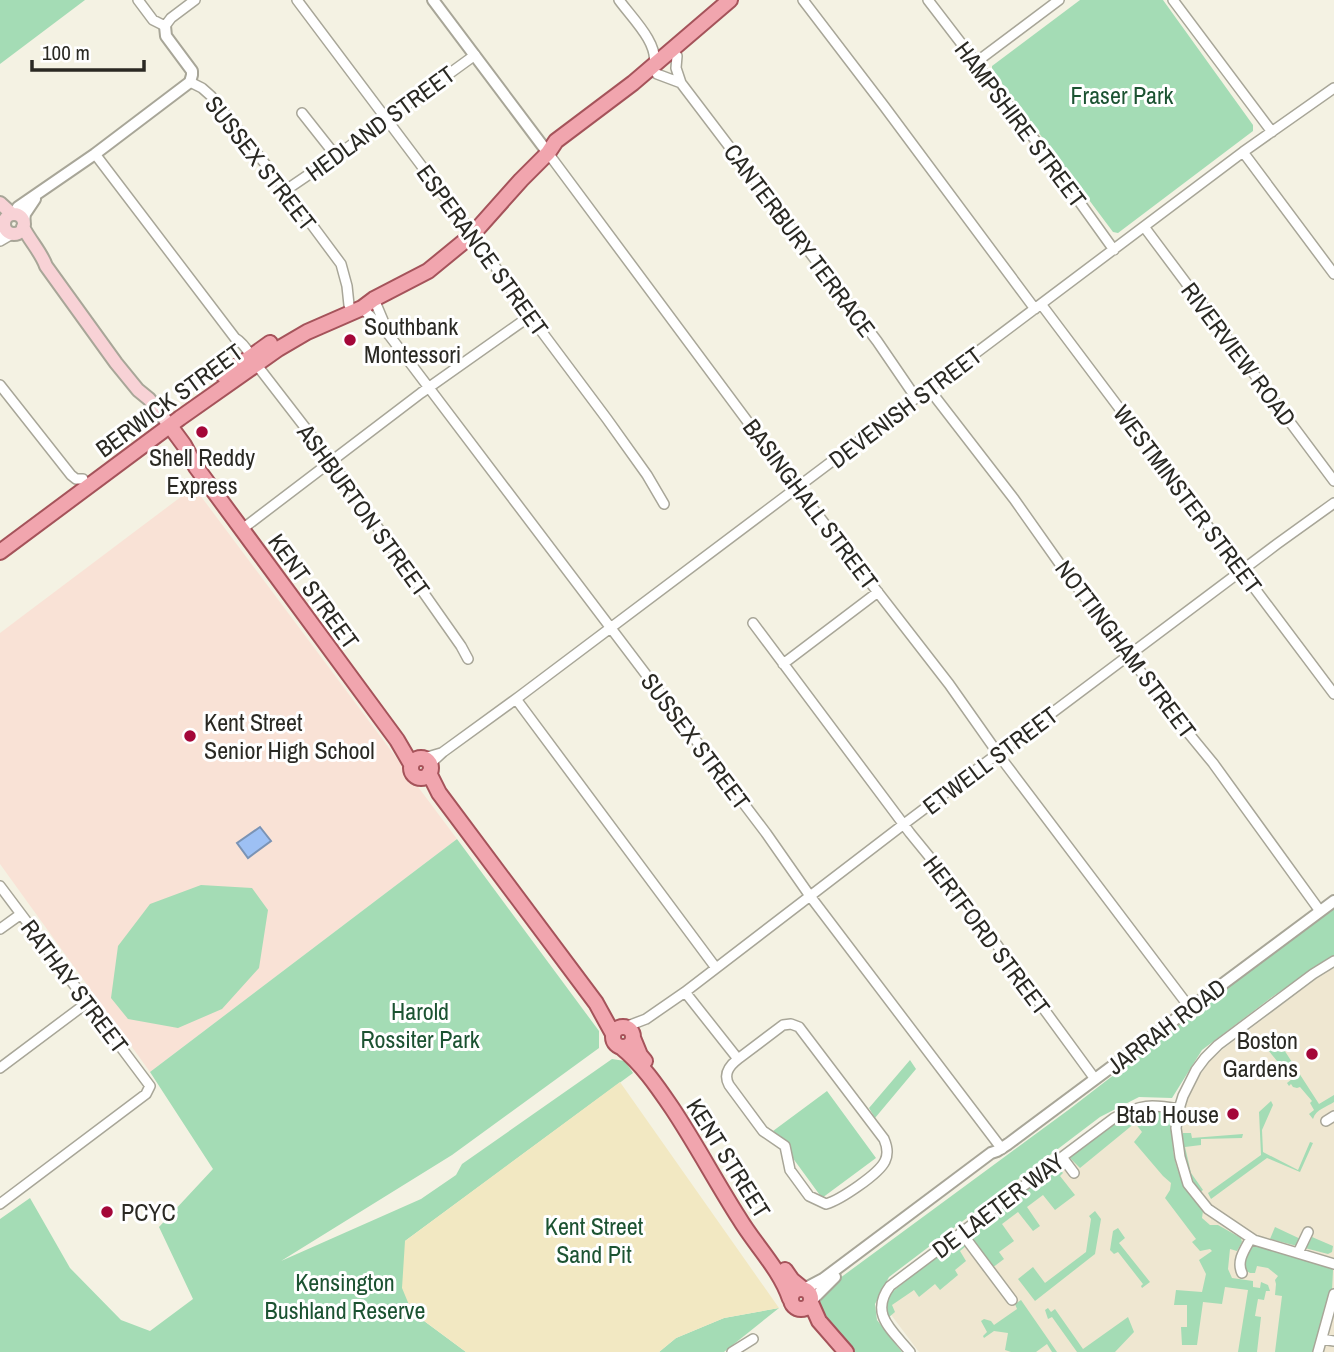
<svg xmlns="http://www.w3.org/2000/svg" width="1334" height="1352" font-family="'Archivo Narrow',sans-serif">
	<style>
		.commercial { fill: #efe7d1 }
		.education { fill: #f9e2d6 }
		.green { fill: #a4dcb5 }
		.sand { fill: #f2e8c2 }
		.water { fill: #9dc0f4; stroke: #7a93b5; stroke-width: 2 }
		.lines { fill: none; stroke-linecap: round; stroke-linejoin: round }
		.minor-casing { stroke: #a8a698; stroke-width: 12 }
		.tertiary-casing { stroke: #a8a698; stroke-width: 14 }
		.secondary-casing { stroke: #a8a698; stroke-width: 16 }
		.primary-casing { stroke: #a5535a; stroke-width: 18 }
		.minor { stroke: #fff; stroke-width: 9 }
		.tertiary { stroke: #fff; stroke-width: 10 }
		.secondary { stroke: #f8d2d6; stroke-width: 12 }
		.primary { stroke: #f1a5ae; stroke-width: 14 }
		.poi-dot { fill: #a40739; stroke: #fff; stroke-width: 2.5 }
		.labels { text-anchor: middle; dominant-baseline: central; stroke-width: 6; stroke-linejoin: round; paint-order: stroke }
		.park-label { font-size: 24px; fill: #1c5332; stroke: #fff }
		.street-label { font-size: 24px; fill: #2a2923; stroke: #fff }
		.poi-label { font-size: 24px; fill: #2a2923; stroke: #fff; text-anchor: start }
	</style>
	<rect width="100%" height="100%" fill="#f4f2e3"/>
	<path class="commercial" d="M1334,968V1352H919L889,1312L895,1290L1118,1124L1156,1112L1183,1117L1188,1098L1193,1085L1209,1062L1222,1050L1316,979Z"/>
	<path class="education" d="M194,487L457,839L150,1072L0,864V633Z"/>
	<path class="green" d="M0,0H85L0,64Z
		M1080,0H1163L1253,125V131L1118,233L1113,232L992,70V66Z
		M457,839L599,1031V1048L452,1155L281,1261L421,1199L456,1175L462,1164L612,1059L625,1061L633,1073L405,1241L412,1312L466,1352H0V1219L30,1198L70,1268L121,1320L150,1331L193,1299L159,1227L213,1169L150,1072Z
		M201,885L252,888L268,910L259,968L222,1009L178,1028L128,1019L111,998L118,946L150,904Z
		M1334,909V955L1272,997L1202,1050L1172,1098L1139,1097L1100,1117L889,1277L875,1304L877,1320L902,1352H854C845,1342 823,1322 820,1310C818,1304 820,1298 821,1292L1071,1108L1199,1009Z
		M1279,1042L1319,1104L1334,1095V1102C1327,1107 1316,1109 1313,1119L1309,1114L1314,1110L1310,1103L1312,1101L1300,1087L1297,1088L1293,1087L1291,1084L1289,1086L1287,1083L1292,1079L1268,1050Z
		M910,1060L916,1069L875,1118L869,1108Z
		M827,1091L876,1158L822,1198L773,1131Z
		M1271,1101L1273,1105L1262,1130L1263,1152L1298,1170L1310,1142L1313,1143L1300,1172L1267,1158L1211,1199L1208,1193L1261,1155L1259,1112Z
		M1149,1109H1159L1168,1112C1175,1124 1171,1142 1174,1156C1178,1178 1189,1193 1203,1211L1202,1218L1210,1225H1218L1241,1238L1242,1242L1237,1251L1230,1249L1228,1269L1232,1278L1253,1281V1287L1260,1288L1261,1282L1268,1285L1270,1291H1266L1264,1300L1258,1299L1255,1316L1261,1317L1257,1352H1238L1248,1290L1225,1287L1222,1304L1203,1302L1197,1345H1182L1181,1327H1187V1305H1174L1176,1290L1202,1292L1206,1274L1199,1260L1212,1251L1210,1249L1200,1251L1192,1242L1196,1239L1165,1198L1170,1190L1171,1183L1163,1176L1134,1142L1142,1132L1135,1123L1080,1168L1069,1157L1121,1118Z
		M1183,1133H1191L1192,1138L1243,1134L1242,1138L1201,1139V1145L1185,1147L1191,1173L1203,1190L1199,1193C1189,1178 1175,1150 1183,1133Z
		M1058,1167L1063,1173L1060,1176L1075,1195L1055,1210L1043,1195L1027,1207L1040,1226L1033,1231L1018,1212L1002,1224L1014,1241L999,1252L1004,1259L992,1268L968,1234Z
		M1095,1211L1101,1219L1095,1254L1035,1301L1018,1279L1033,1267L1045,1283L1086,1252L1091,1219L1089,1216Z
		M1275,1227L1309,1243L1312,1237L1333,1246L1332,1252L1328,1254L1270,1239Z
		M1118,1228L1125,1238L1119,1243L1150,1282L1142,1288L1141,1286L1143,1284L1118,1252L1114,1254L1110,1250L1113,1231Z
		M959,1239L966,1246L960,1251L966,1261L955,1270L958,1275L940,1290L935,1284L919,1297L914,1290L892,1305L895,1312L888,1318L885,1308L887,1296Z
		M1252,1245L1330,1266L1333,1270L1332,1291L1313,1352H1275L1282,1296L1275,1295L1276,1284L1275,1280L1278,1276L1268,1268L1257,1266L1255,1273H1250L1245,1270V1261Z
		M1021,1300L1057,1352H1052L1047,1344L1036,1352H1011L1005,1350L1008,1333L994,1331L984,1338L983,1336L987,1332L981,1321L984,1319L991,1321L994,1325L1017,1309L1015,1304Z
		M779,1308L724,1352H659L676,1338L724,1318Z
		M1048,1308L1051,1312L1055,1309L1083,1349L1128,1317L1134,1332L1115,1352H1077L1052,1317L1048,1319L1045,1310Z"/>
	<path class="sand" d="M620,1082L779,1308L724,1318L676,1338L659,1352H466L412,1312L402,1288L405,1241Z"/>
	<path class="water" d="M260,827L271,841L248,858L237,843Z"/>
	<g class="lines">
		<g class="minor-casing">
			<path id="minor" d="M138,0L153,20L165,26L171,18L195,0
				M297,0L463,221L530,316L607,419L647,475L664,504
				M619,0C631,17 659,43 654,65
				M803,0L884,106L1035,309
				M928,0L1030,133L1114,250
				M1173,0L1272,132
				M677,56L676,68L681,83L877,341L916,398
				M975,63L1059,0
				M657,74L681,83
				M190,82L202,88L211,96L286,190L341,264L347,286L349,305
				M302,113L336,156
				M1243,152L1334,274
				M548,153L797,488L949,684L1004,762L1190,1008
				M95,154L235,338C244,343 251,355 256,364L331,461L461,646L468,659
				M286,190L336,156L475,55
				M1145,228L1334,481
				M0,232L4,225
				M0,241L12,234
				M374,299L387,330
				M1041,304L1334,694
				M362,308L389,335L766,833L810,896L1002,1149
				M0,385L71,475L76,479H83
				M929,389L1014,499L1062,567L1171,712L1213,763L1320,911
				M241,530L421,393L530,316
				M753,623L910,833L959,893L1095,1079
				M783,664L878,592
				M516,699L716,968
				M424,758L441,753
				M430,764L443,752L520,696L1243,152L1334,88
				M0,886L150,1086L146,1094L0,1204
				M0,929L21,914
				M1334,961L1313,974L1218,1045L1205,1058L1196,1070L1183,1096L1179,1109L1176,1128L1180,1157L1188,1184L1208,1209L1254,1240L1334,1264
				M685,992L738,1059C729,1066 723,1074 729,1085L763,1131L785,1146L790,1170L809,1196L826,1204C840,1200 879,1174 885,1161C889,1153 887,1146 884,1139L799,1027L791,1024L783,1025L738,1059
				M625,1027L646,1019L685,992L904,824L1277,544L1334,503
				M0,1068L88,1002
				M1326,1121L1334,1116
				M1062,1157L1074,1173
				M961,1232L1012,1300
				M1298,1253L1308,1232
				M1242,1273C1236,1261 1245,1249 1251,1238
				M1322,1339L1334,1341
				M732,1352L753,1339
				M910,1352C892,1330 869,1314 890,1286L1114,1118C1141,1104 1151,1104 1179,1109
				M1318,1352L1334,1294"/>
		</g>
		<g class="tertiary-casing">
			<path id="tertiary" d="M433,0L548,153
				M14,214L18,207L95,154L190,82L192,75V71L166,36L165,26
				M24,222L25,214L35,199
				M804,1289L823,1279L991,1153L997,1151L1008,1144L1334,901
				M811,1301L835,1277"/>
		</g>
		<g class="secondary-casing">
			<path id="secondary" d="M0,203L12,214
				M4 224a10 10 0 1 1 20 0a10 10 0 1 1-20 0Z
				M23,227C30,241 41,252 46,266L116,363L138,390L149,399L170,426"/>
		</g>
		<g class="primary-casing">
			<path id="primary" d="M224,376L270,343
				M170,426L184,445L196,467L397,740L411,764
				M0,552L180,418L278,349L307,332L362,308L374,299L428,271L472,235L521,180L548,153L556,141L633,83L730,0
				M411 768a10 10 0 1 1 20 0a10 10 0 1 1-20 0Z
				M429,773L439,793L596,1003L613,1034
				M613 1037a10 10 0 1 1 20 0a10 10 0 1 1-20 0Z
				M633,1038L640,1055L645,1061
				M621,1047C642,1064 657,1086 672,1108C696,1144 716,1182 739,1218C755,1245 780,1269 790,1299
				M785,1270L792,1280L803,1289
				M791 1299a10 10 0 1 1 20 0a10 10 0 1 1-20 0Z
				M811,1303L819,1321L846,1352"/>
		</g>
		<use href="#minor" class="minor"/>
		<use href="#tertiary" class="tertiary"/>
		<use href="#secondary" class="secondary"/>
		<use href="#primary" class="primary"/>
	</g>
	<g class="poi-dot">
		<circle cx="350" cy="340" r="7"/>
		<circle cx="202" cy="432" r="7"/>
		<circle cx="190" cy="736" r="7"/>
		<circle cx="1312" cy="1054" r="7"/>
		<circle cx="1233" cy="1114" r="7"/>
		<circle cx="107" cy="1212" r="7"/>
	</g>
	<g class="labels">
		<g class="park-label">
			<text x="1122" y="95">Fraser Park</text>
			<text x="420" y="1011">Harold<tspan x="420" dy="28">Rossiter Park</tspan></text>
			<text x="594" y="1226">Kent Street<tspan x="594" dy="28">Sand Pit</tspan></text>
			<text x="345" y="1282">Kensington<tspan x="345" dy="28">Bushland Reserve</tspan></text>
		</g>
		<g class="street-label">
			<text transform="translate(380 123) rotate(-36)">HEDLAND STREET</text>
			<text transform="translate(1021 124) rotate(53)">HAMPSHIRE STREET</text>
			<text transform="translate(261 163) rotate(52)">SUSSEX STREET</text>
			<text transform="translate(800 240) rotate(53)">CANTERBURY TERRACE</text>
			<text transform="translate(483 250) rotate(54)">ESPERANCE STREET</text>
			<text transform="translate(1239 354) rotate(53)">RIVERVIEW ROAD</text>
			<text transform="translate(169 400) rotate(-36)">BERWICK STREET</text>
			<text transform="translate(905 407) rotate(-37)">DEVENISH STREET</text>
			<text transform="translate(1188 499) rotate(53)">WESTMINSTER STREET</text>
			<text transform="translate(811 504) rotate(53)">BASINGHALL STREET</text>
			<text transform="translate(364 510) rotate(54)">ASHBURTON STREET</text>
			<text transform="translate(314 591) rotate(54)">KENT STREET</text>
			<text transform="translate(1126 649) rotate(53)">NOTTINGHAM STREET</text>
			<text transform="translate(696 741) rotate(53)">SUSSEX STREET</text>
			<text transform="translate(990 760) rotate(-37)">ETWELL STREET</text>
			<text transform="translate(987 935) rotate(53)">HERTFORD STREET</text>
			<text transform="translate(75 986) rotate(53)">RATHAY STREET</text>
			<text transform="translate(1166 1026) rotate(-37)">JARRAH ROAD</text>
			<text transform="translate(729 1158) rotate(58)">KENT STREET</text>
			<text transform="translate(998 1205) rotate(-37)">DE LAETER WAY</text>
		</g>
		<g class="poi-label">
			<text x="364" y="326">Southbank<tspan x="364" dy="28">Montessori</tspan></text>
			<text x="202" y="457" text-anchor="middle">Shell Reddy<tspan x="202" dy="28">Express</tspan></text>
			<text x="204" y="722">Kent Street<tspan x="204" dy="28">Senior High School</tspan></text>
			<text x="1298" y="1040" text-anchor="end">Boston<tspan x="1298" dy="28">Gardens</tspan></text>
			<text x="1219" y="1114" text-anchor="end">Btab House</text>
			<text x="121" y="1212">PCYC</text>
		</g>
	</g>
	<path d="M32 60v10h112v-10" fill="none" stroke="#2a2923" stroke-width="3.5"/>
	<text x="42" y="60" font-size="21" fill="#2a2923" stroke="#ffffff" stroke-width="5" paint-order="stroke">100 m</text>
</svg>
